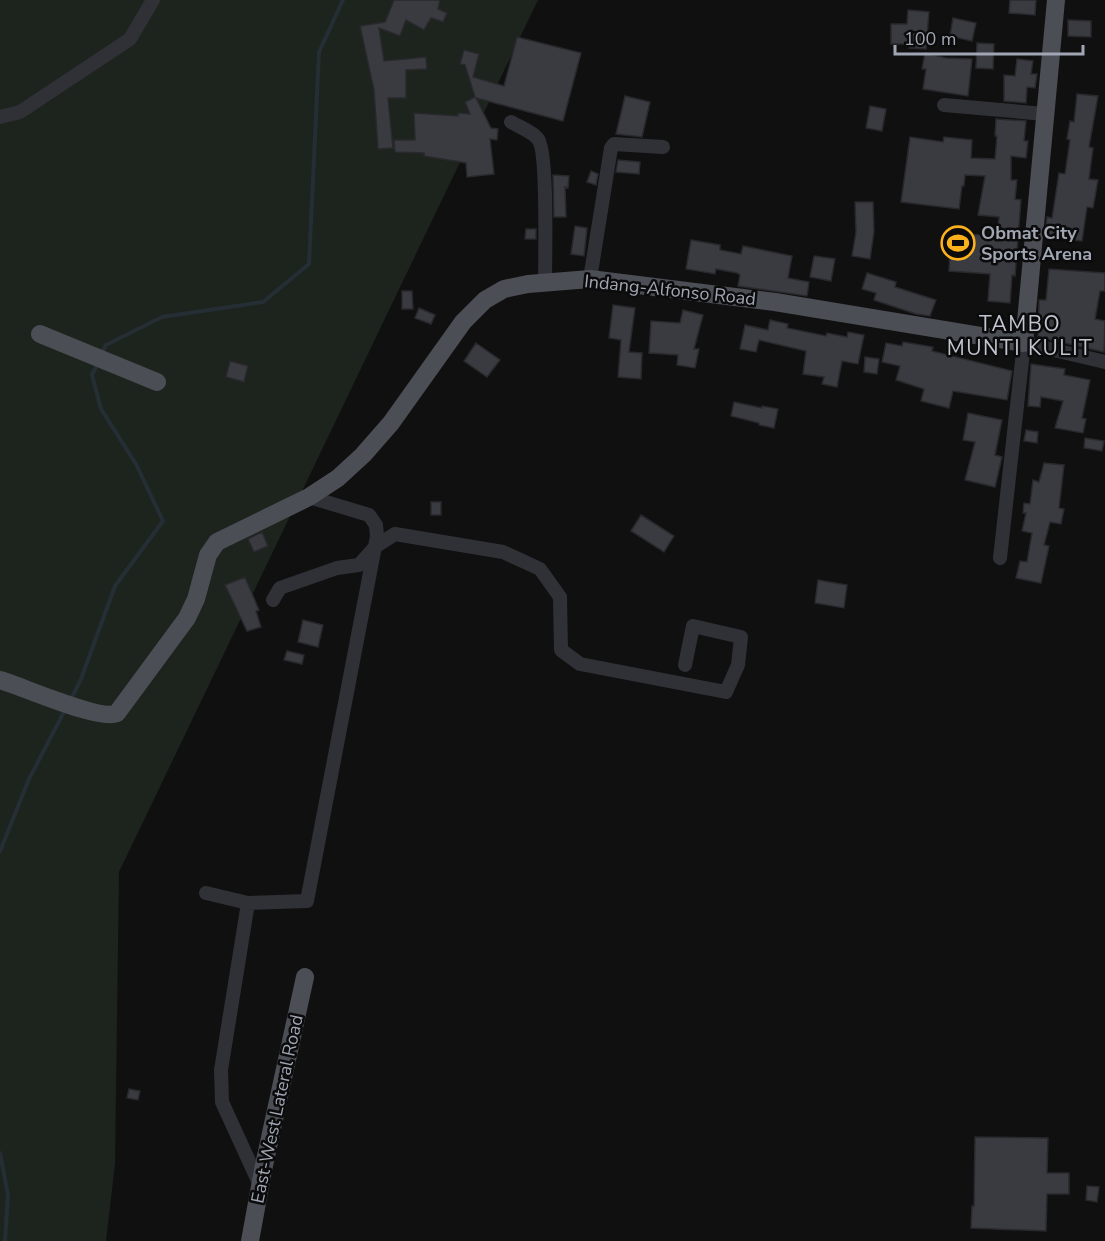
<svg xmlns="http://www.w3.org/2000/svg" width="1105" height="1241" font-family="'Nunito Sans',sans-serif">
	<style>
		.green { fill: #1c241d }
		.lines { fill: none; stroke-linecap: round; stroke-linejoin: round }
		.stream { stroke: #262e35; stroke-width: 4 }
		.building { fill: #3a3b41; stroke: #29292d; stroke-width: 1.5 }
		.minor { stroke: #303136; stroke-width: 14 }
		.major { stroke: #4c4e55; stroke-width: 18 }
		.labels { text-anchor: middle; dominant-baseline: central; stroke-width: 5; stroke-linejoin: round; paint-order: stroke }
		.poi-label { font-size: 18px; font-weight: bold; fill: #a0a6b3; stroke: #0b0b0c; text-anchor: start }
		.street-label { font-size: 18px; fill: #a0a6b3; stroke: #0b0b0c }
		.quarter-label { font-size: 21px; letter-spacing: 1.5px; fill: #c1c5cf; stroke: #0b0b0c }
	</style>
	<rect width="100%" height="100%" fill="#101011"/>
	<path class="green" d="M0,0H538L119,872L115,1164L106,1241H0Z"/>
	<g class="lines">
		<path class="stream" d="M102,353L106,345L162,317L263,302L309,264L319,52L343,0
			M71,699L81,679L115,586L163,521L136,464L101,409L92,375L98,363
			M0,851L29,779L66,708
			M0,1153L8,1195L5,1241"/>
	</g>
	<path class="building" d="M394,0H440L438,9L447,13L443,22L431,18L424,30L406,20L400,36L379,28L384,61L426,57L427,69L406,70V98H388L393,148L378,149L374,90L360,26L385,22Z
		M1010,0H1036L1035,15L1009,13Z
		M908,10L929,12L926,49L909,48V44H891V24H907Z
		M953,18L976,23L972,41L950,36Z
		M1068,20L1091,21V37L1068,36Z
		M517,37L581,53L563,121L476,98L491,128L498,129L497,140L490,139L494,174L467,177L466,163L424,156V153L395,152L394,140H415L414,113L458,116V113L470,114L465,102L475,97L465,65L460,64L464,50L479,54L473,77L504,86Z
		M977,43L994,44L993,69L976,68Z
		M925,53L946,58L972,59L968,96L923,89L926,69H922Z
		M1017,59L1033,61L1031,74H1037L1035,88L1027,87L1026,103L1004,101V75L1015,76Z
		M1077,94L1098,96L1089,147L1093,148L1089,179L1098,180L1093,208L1087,207L1082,241L1045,237L1047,217L1052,218L1059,173L1065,174L1070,140L1067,139L1070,121L1074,122Z
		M625,96L650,102L642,137L616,134Z
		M870,106L886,109L882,131L866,128Z
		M996,119L1026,121L1024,141H1028L1026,158L1011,156V180H1017L1015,199L1021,200L1015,276L1012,275L1010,303L988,301L990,274L949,271L951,233L997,236L999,217L978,215L985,176L965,175L964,186H962L959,209L901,202L910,137L943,142L944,137L972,140L971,158L995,159L997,136H995Z
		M618,160L640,162L639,174L616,172Z
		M591,171L598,174L596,185L587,182Z
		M553,175L569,176L568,188L565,187L566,217H554Z
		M855,202H873L874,232L870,259L852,256L856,232Z
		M575,226L587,228L584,256L571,254Z
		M526,229H536V239H525Z
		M691,240L720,245V250L741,254L743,246L792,256L788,278L809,282L807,296L738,286L740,275L737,273L716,269L715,274L686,269Z
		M814,256L835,259L831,281L810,277Z
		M1049,269L1105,273V291H1100L1095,319L1105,321L1104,352L1038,337L1039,300H1046Z
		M867,273L896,282L895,287L936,300L930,316L916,314L874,300L876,293L862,289Z
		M402,291H412L413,309H402Z
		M613,305L635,308L629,352L642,353L641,379L618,377L621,340L609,338Z
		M419,308L435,315L431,324L415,318Z
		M683,310L703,315L694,349H699L695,368L677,365L678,355L649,353L651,321L680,323Z
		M770,320L788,324L787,328L826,336L827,333L847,337L848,332L864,335L858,364L842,361L837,387L822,384L824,377L803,374L806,351L759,340L756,352L740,349L745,325L768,330Z
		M903,342L933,347L932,351L1012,371L1007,400L953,391L949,408L921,401L924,389L896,380L900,366L882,362L886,343L902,346Z
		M476,343L500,360L487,377L464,361Z
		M865,357L879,359L877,374L864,372Z
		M230,361L248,366L244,382L226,377Z
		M1031,364L1065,369L1064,375L1090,380L1082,418L1086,419L1083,433L1055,428L1063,401L1041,397L1040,407L1028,406Z
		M734,402L762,408V406L778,409L774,428L759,425V423L731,416Z
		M968,413L1002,420L995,455L1002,457L995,487L965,480L975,442L963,440Z
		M1026,430L1038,432L1037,443L1024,441Z
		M1085,438L1104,441L1102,451L1084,448Z
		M1044,463L1064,465L1059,508L1064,509L1061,524L1050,522L1044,545L1049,546L1041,583L1016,578L1020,561L1027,562L1032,533L1022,531L1026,513H1023L1024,503L1030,504L1033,480L1039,482Z
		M431,502H441V515H431Z
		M641,515L674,536L664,552L631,531Z
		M262,532L268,546L254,552L248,539Z
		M245,577L259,610L256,611L261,627L247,631L225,585Z
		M818,580L847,585L844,608L815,603Z
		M303,620L323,625L318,647L298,642Z
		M287,651L304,655L302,664L284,660Z
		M129,1089L140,1091L138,1100L127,1098Z
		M975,1137L1048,1138L1047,1173H1069V1194H1047L1046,1231L971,1228L972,1206H974Z
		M1087,1186L1099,1187L1097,1202L1086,1200Z"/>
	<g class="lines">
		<path class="minor" d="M944,105L1045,114
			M0,117L20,112L130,39L153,0
			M511,122C519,127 532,131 538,139C548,151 545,260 545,282
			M590,279L611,148L614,144L663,147
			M1000,558L1024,343L1105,362
			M273,600L280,588L337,568L359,565L376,546L395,534L503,552L540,569L560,597L561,650L580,664L726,692L738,665L741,637L693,626L685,665
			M206,893L248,903L307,901L377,536L376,525L369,515L309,497
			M248,903L221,1070L222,1102L260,1185"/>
		<path class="major" d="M40,334L157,382
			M0,680C21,686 102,722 117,713L187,618L196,599L208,555L217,542L309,497L338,478L363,455L391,423L463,322L485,300L504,289L528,284L590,279L775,302L1024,343L1056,0
			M250,1241L263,1170L305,977"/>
	</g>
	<defs>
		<g id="stadium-ring" transform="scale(1.725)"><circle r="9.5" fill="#0b0b0c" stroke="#fcb11c" stroke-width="1.5"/><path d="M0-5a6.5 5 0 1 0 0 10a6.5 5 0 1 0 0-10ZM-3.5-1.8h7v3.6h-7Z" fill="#fcb11c"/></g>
	</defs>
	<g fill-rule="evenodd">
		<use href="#stadium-ring" x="958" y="243"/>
	</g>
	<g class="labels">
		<g class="poi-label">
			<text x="981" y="233">Obmat City<tspan x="981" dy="21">Sports Arena</tspan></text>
		</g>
		<g class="street-label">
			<text transform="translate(670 290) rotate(6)">Indang-Alfonso Road</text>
			<text transform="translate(277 1109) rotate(-78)">East-West Lateral Road</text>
		</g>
		<g class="quarter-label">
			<text x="1020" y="324">TAMBO<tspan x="1020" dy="24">MUNTI KULIT</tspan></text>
		</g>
	</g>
	<path d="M895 45v9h188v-9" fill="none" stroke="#a0a6b3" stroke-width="3"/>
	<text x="904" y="45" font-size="18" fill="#a0a6b3" stroke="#0b0b0c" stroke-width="4.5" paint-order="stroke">100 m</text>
</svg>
